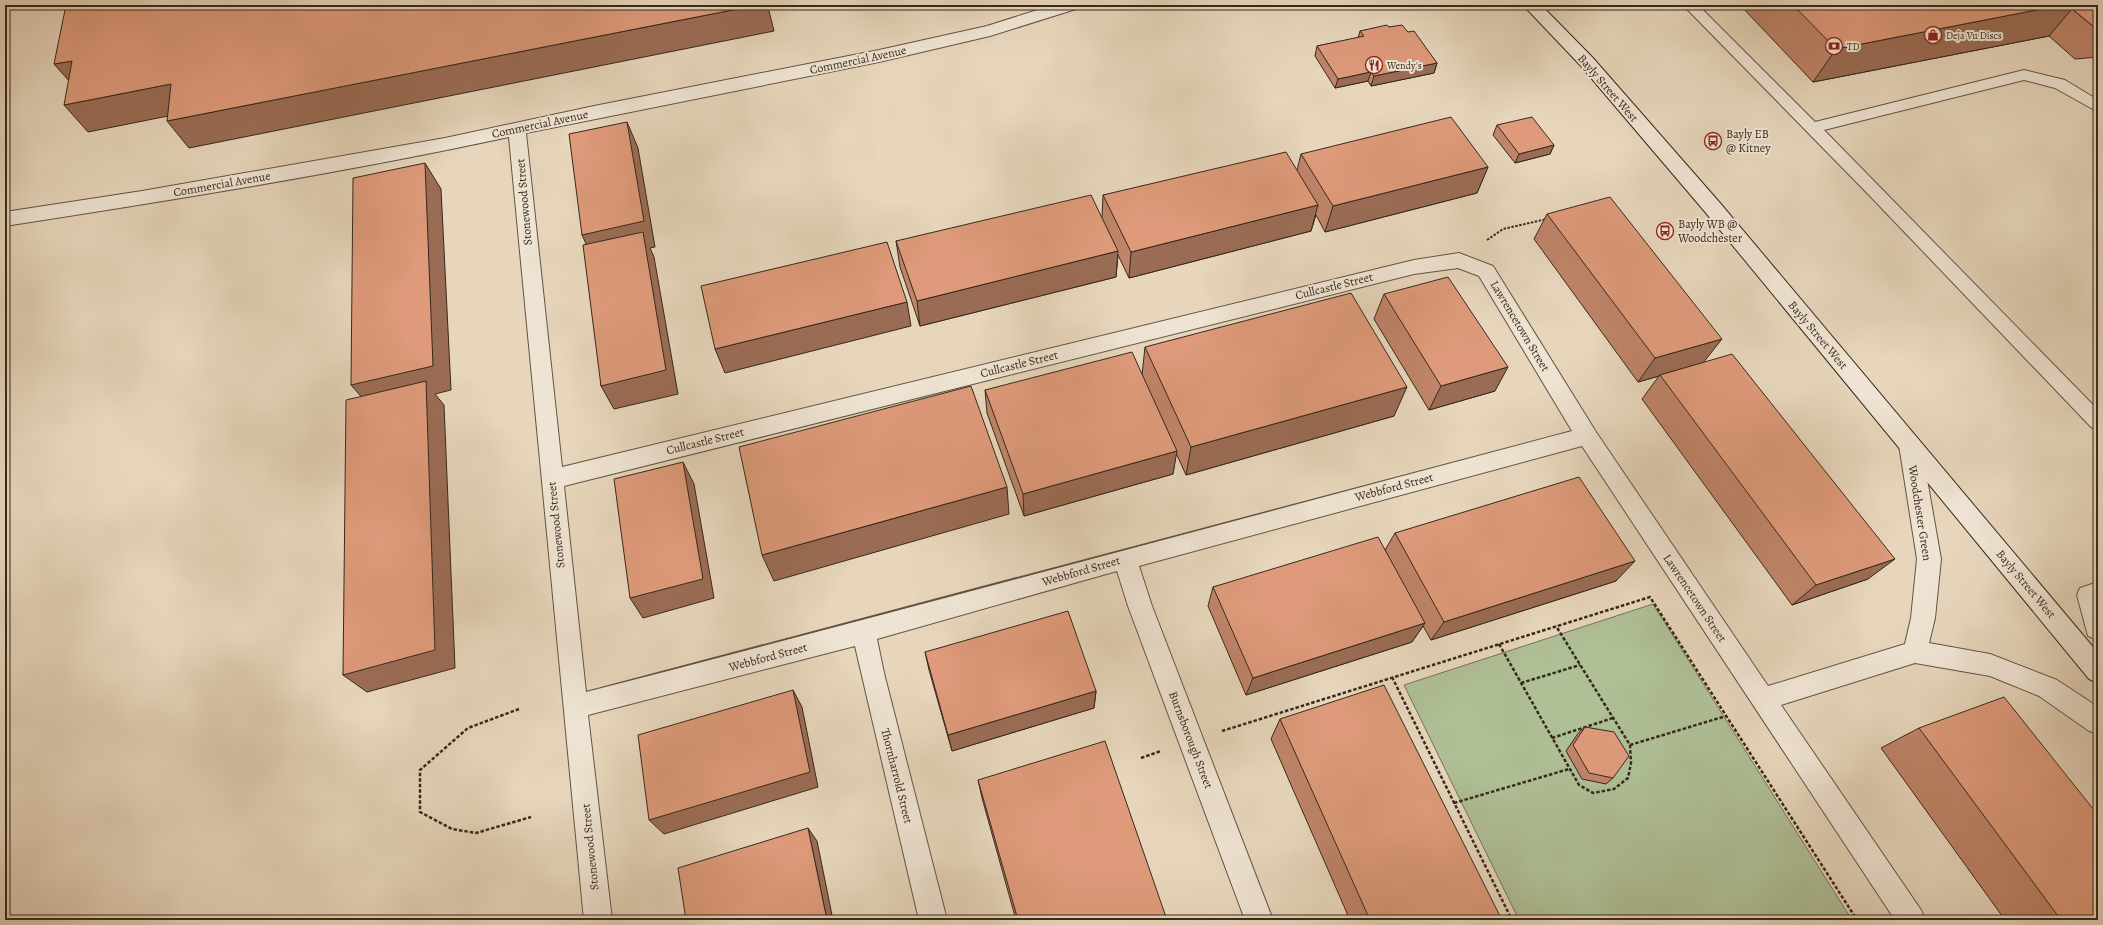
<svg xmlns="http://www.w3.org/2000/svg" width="2103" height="925" font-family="Alegreya,serif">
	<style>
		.green { fill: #afbf96; stroke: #727458 }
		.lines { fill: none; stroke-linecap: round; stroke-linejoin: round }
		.service-casing { stroke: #625443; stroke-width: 2 }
		.minor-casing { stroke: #625443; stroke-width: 2 }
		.secondary-casing { stroke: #36291b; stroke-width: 2 }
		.path-far1 { stroke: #36291b; stroke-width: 2; stroke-dasharray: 2.5 1.5; stroke-linecap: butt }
		.path { stroke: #36291b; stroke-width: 2.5; stroke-dasharray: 3.5 2; stroke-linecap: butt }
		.service { fill: #efe4d3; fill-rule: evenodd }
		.minor { fill: #efe4d3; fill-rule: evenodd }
		.secondary { fill: #efe4d3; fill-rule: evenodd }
		.wall { fill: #bf8469; stroke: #36291b }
		.shaded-wall { fill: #9b6c55; stroke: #36291b }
		.building { fill: #de9a7a; stroke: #36291b }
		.labels { text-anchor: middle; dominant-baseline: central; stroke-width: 4; stroke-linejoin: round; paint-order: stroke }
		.far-poi-label { font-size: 10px; fill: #36291b; stroke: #efe4d3; text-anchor: start }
		.street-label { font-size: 12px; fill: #36291b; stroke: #efe4d3 }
		.poi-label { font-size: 12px; fill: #36291b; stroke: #efe4d3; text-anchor: start }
	</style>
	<rect width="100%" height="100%" fill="#e7d6bc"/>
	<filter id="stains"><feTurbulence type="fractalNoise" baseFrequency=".005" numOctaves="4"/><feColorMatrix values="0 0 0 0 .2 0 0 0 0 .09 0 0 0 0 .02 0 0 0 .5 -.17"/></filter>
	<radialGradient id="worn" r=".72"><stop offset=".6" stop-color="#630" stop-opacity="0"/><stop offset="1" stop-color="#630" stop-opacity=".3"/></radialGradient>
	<path class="green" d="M1653,604L1852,920H1519L1404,685Z"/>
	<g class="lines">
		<g class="service-casing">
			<path id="service" d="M1683,5H1698L1815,122L2024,70L2065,80L2098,100V112L2055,88L2024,80L1824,130L2098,410V430L2091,427L1869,195Z
				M2098,582V640L2088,636L2077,595L2080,588Z"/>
		</g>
		<g class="minor-casing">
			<path id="minor" d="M1053,5H1078L1076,9L990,36L879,62L526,133L562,467L1414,260L1459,253L1493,266L1596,432L1768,686L1905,644L1911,618L1917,559L1899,445L1902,439L1910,436L1918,439L1921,445L1941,559L1935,618L1929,643L1990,654L2057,680L2098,707V734L2089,731L2039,696L1990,676L1915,663L1781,705L1921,910L1925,920H1895L1582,446L1139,566L1152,606L1273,920H1245L1128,606L1117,571L877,639L884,673L947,920H919L855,646L588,715L612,920H584L509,137C342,173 173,200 5,226V212L142,191L445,138L594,106L879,50L987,26ZM1458,268L1479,276L1572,431C1243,518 915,608 586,692L564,486L1414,274Z"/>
		</g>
		<g class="secondary-casing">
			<path id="secondary" d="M1523,5H1541L1593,58L1720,203L2098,653V683L2089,679L1706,213L1581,66Z"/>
		</g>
		<path class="path-far1" d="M1487,240L1503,229L1547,219"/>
		<path class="path" d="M1499,644L1579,785L1593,793L1614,789L1628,778L1631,763L1630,745L1556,626
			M1392,677L1512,920
			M1521,683L1580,665
			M519,709L468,728L420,770V812L452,829L476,833L531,817
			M1222,731L1650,597L1857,920
			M1552,738L1613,718
			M1630,745L1726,716
			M1141,758L1161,751
			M1454,803L1569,769"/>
		<use href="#service" class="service"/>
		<use href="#minor" class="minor"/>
		<use href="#secondary" class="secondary"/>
	</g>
	<path class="wall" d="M1740,5H2098V57L2075,59L2049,36L1813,82Z
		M1389,27L1408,32L1437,63L1434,73L1371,86L1368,81L1335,88L1315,56L1317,46L1358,38L1360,31Z
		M1497,125L1554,145L1550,154L1515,163L1493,135Z
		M1301,154L1488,167L1477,193L1325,232L1316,215L1311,231L1129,278L1118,255L1116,277L920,326L900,267L896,241L1102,217L1103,195L1297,170Z
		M1547,214L1704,362L1868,579L1792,605L1642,399L1659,376L1638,382L1534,239Z
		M1384,294L1495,391L1429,410L1374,319Z
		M1145,347L1394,416L1186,475L1176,453L1173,474L1024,516L987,413L985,390L1142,375Z
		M1395,533L1616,581L1431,640L1423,626L1412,642L1246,695L1208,606L1213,587L1385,550Z
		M925,652L1096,691L1094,708L952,751L929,670Z
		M1280,719L1502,920H1350L1271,739Z
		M1585,727L1613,778L1606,784L1582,779L1566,751L1579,732Z
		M1919,728L2098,920H2005L1881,748Z
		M978,780L1167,920H1016L982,798Z"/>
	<path class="shaded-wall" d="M758,5H777L768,7L774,31L189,148L167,121Z
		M2062,5H2098V26L2094,27L2072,9L2049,36L1813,82L1836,49Z
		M72,61L78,91L54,64Z
		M1437,63L1434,73L1371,86L1374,76Z
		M1371,72L1368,81L1335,88L1338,79Z
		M171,84L193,111L88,132L64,105Z
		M627,122L638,148L655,247L650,248L654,257L678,394L614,409L601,386L594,261L582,235Z
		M1554,145L1550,154L1515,163L1519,154Z
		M425,163L441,189L451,390L435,394L444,405L455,668L367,692L343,675L372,409L351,385Z
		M1488,167L1477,193L1325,232L1333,206Z
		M1318,205L1311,231L1129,278L1131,252Z
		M1118,251L1116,277L920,326L917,301Z
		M907,302L911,326L725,373L715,349Z
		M1722,339L1703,363L1660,375L1659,376L1638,382L1655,358Z
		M1508,367L1495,391L1429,410L1441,386Z
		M1407,387L1394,416L1186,475L1191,447Z
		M1177,451L1173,474L1024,516L1023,494Z
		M683,462L694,484L714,598L643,618L630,598Z
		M1007,487L1009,514L774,581L762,555Z
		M1895,559L1868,579L1792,605L1816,585Z
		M1635,561L1616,581L1431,640L1444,622Z
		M1425,623L1412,642L1246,695L1253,678Z
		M793,690L802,707L818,787L664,834L649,820Z
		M1096,691L1094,708L952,751L948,735Z
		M808,828L817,841L833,920H827Z"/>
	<path class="building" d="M66,5H758L167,121L171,84L64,105L72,61L54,64Z
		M1793,5H2062L1836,49Z
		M2091,5H2098V30L2072,9Z
		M1387,25L1389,27L1402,25L1408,32L1414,31L1437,63L1374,76L1371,72L1338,79L1317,46L1364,36L1360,31Z
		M1451,117L1488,167L1333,206L1301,154Z
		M1532,117L1554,145L1519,154L1497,125Z
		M627,122L644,221L582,235L569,134Z
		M1286,152L1318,205L1131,252L1103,195Z
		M425,163L433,366L351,385L353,178Z
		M1091,195L1118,251L917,301L896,241Z
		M1610,197L1722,339L1655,358L1547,214Z
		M643,232L666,370L601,386L583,245Z
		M887,242L907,302L715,349L701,286Z
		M1448,277L1508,367L1441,386L1384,294Z
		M1351,293L1407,387L1191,447L1145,347Z
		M1132,352L1177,451L1023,494L985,390Z
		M1732,354L1895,559L1816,585L1660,375Z
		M426,381L435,650L343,675L346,400Z
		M971,386L1007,487L762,555L739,447Z
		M683,462L703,579L630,598L614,479Z
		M1579,477L1635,561L1444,622L1395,533Z
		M1378,537L1425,623L1253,678L1213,587Z
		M1068,611L1096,691L948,735L925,652Z
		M1384,685L1502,920H1370L1280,719Z
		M793,690L810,772L649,820L638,735Z
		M2004,697L2098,815V920H2061L1919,728Z
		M1585,727L1614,732L1629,756L1613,778L1589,773L1573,745Z
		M1105,741L1167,920H1018L978,780Z
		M808,828L827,920H686L678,868Z"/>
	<defs>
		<g id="shop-ring" transform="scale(0.9)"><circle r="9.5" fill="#efe4d3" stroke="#8f2418" stroke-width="1.5"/><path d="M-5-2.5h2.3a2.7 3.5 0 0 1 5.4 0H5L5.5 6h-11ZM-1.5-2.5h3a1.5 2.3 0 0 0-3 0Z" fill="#8f2418"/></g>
		<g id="bank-ring" transform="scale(0.9)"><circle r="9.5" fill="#efe4d3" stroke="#8f2418" stroke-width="1.5"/><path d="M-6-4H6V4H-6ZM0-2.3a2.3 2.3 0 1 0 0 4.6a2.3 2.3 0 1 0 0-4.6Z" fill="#8f2418"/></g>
		<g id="restaurant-ring" transform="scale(0.9)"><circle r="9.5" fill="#efe4d3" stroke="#8f2418" stroke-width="1.5"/><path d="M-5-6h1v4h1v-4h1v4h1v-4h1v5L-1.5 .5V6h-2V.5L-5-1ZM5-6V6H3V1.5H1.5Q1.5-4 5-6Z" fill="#8f2418"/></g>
		<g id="bus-ring" transform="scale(0.9)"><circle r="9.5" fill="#efe4d3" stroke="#8f2418" stroke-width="1.5"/><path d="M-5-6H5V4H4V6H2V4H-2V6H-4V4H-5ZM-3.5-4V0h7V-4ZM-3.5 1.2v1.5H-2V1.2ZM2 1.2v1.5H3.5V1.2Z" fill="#8f2418"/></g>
	</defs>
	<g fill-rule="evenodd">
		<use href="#shop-ring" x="1933" y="35"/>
		<use href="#bank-ring" x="1834" y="46"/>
		<use href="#restaurant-ring" x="1374" y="65"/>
		<use href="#bus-ring" x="1713" y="141"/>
		<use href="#bus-ring" x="1665" y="231"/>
	</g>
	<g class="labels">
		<g class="far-poi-label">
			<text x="1946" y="35">Deja Vu Discs</text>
			<text x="1847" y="46">TD</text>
			<text x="1387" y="65">Wendy's</text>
		</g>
		<g class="street-label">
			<text transform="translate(858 60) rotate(-12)">Commercial Avenue</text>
			<text transform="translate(1608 88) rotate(49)">Bayly Street West</text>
			<text transform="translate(540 124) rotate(-12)">Commercial Avenue</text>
			<text transform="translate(222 184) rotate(-10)">Commercial Avenue</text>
			<text transform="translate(524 202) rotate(-95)">Stonewood Street</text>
			<text transform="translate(1334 286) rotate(-14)">Cullcastle Street</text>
			<text transform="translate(1520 326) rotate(59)">Lawrencetown Street</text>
			<text transform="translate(1818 335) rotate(50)">Bayly Street West</text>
			<text transform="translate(1019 364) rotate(-14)">Cullcastle Street</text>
			<text transform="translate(705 441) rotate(-14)">Cullcastle Street</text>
			<text transform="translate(1394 487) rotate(-15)">Webbford Street</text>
			<text transform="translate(1920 513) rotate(81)">Woodchester Green</text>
			<text transform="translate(556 525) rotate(-96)">Stonewood Street</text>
			<text transform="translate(1081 571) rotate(-16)">Webbford Street</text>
			<text transform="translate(2026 584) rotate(50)">Bayly Street West</text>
			<text transform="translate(1695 598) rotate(56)">Lawrencetown Street</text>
			<text transform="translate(768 657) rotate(-15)">Webbford Street</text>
			<text transform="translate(1191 740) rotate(69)">Burnsborough Street</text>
			<text transform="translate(897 776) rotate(76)">Thornharrold Street</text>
			<text transform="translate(590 847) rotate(-96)">Stonewood Street</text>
		</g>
		<g class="poi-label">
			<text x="1726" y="134">Bayly EB<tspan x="1726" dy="14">@ Kitney</tspan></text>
			<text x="1678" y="224">Bayly WB @<tspan x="1678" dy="14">Woodchester</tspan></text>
		</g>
	</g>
	<rect width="2103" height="925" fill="none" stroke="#e7d6bc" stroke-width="20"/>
	<rect x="6" y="6" width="2091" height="913" fill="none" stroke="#36291b" stroke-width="2"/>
	<rect x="10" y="10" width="2083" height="905" fill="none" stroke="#36291b"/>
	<rect width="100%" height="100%" filter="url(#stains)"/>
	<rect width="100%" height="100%" fill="url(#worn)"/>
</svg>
